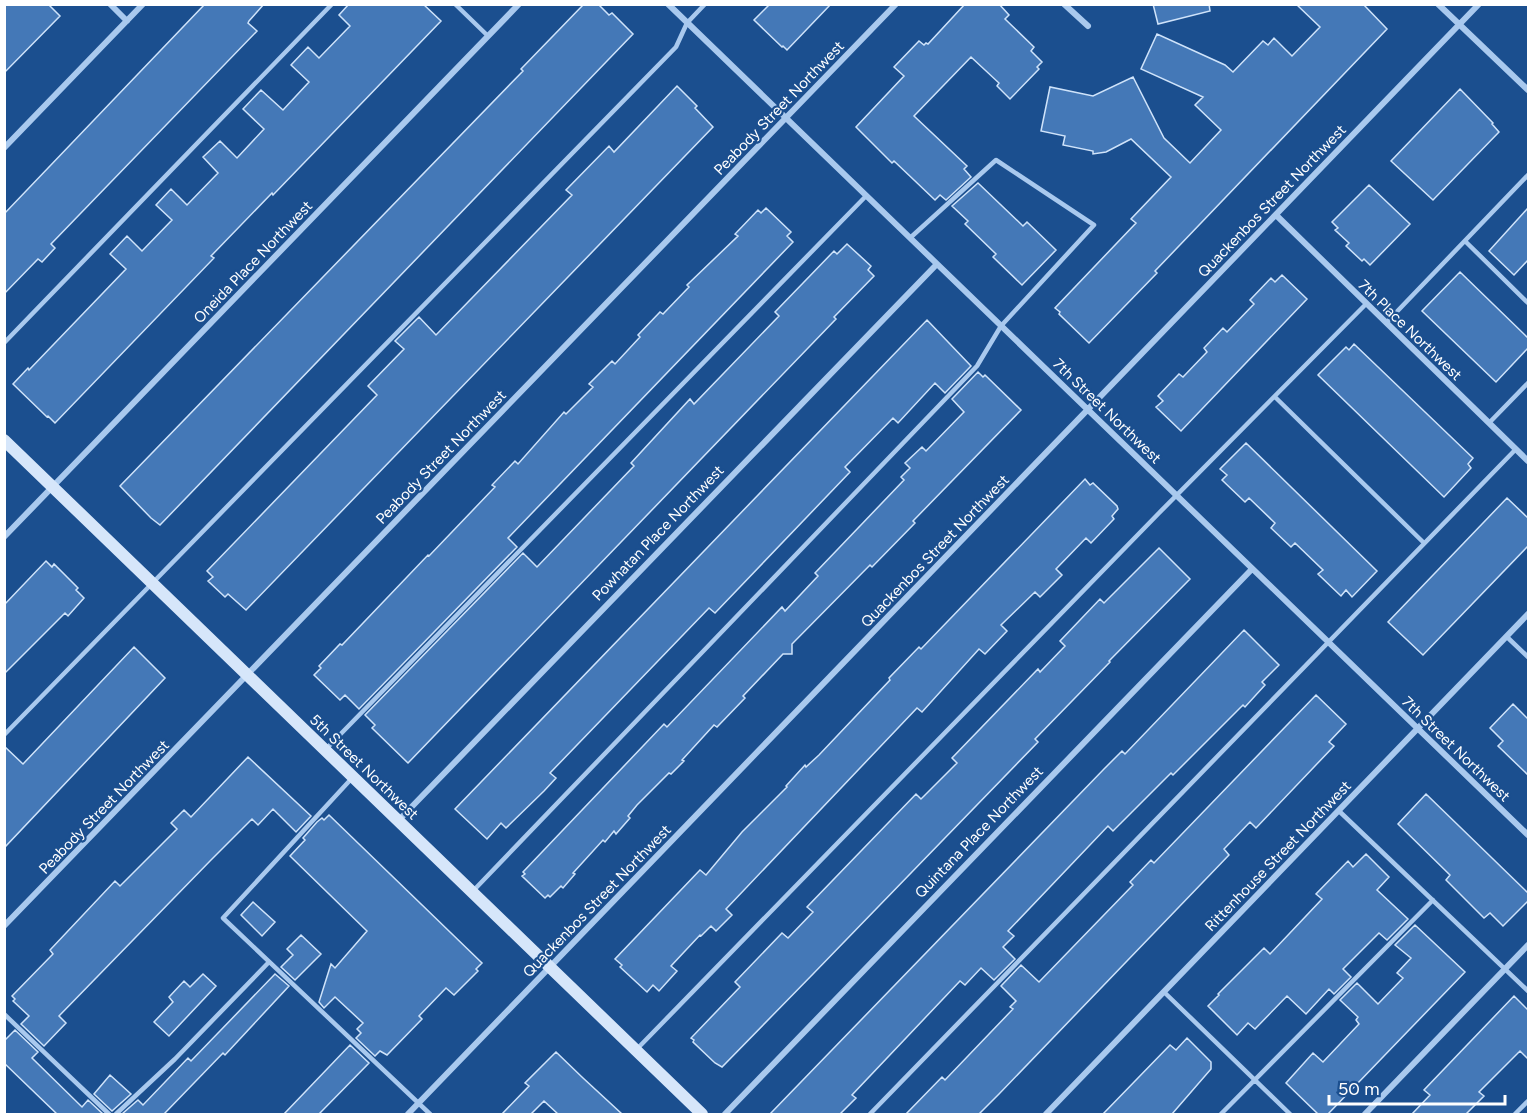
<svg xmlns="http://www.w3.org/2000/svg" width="1533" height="1119" font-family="Figtree,sans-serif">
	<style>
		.building { fill: #4478b7; stroke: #cfe3fa; stroke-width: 1.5 }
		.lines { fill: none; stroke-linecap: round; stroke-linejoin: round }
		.lane { stroke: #a9c9ee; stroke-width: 4.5 }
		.street { stroke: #a9c9ee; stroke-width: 6 }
		.secondary { stroke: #d6e6fa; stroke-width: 12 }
		.labels { text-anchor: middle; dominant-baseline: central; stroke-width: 4.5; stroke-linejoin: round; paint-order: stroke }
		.street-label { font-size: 15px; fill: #fff; stroke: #1b4f8f }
	</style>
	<rect width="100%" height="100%" fill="#1b4f8f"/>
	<path class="building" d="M4,4H48L60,16L4,73Z
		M205,4H264L249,21L248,23L257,31L51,244L55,248L42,262L38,259L4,294V214Z
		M349,4H423L441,21L273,195L272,193L211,256L214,258L55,423L48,416L47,417L13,384L28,368L29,370L126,269L110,254L127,236L142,251L172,220L156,205L171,189L187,205L218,173L203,157L220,141L237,158L264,129L243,109L261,90L283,110L309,82L291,65L308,47L319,58L350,26L339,15Z
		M584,4H598L609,15L612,13L633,34L160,525L151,518L120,486L523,71L521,69Z
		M770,4H831L787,50L783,46L782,47L754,20Z
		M965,4H999L1009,15L1005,19L1034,47L1031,51L1042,62L1037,67L1039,69L1010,99L997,86L999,83L971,57L914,116L967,166L964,169L971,177L946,200L940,195L935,200L894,161L892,163L856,127L904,76L894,67L919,41L924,45L926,43L928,44Z
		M1153,4H1209L1210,11L1158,24Z
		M1296,4H1363L1387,29L1155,271L1157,273L1089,343L1059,314L1060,312L1055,308L1136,223L1131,219L1171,177L1131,139L1106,152L1093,154V151L1063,145L1065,136L1041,131L1050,87L1093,96L1133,77L1164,138L1190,163L1221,130L1195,105L1203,97L1141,69L1157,34L1225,65L1233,72L1263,41L1268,45L1274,38L1292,56L1320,27Z
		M677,86L697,106L695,108L713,127L246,610L228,594L225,597L208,581L213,577L207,571L377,395L368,386L404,349L395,341L419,317L436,335L572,195L566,190L609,146L614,152Z
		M1460,89L1493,123L1492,124L1499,132L1433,200L1391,161Z
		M978,183L1023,226L1027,222L1056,250L1022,285L993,257L996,254L965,224L968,221L952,206Z
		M1369,185L1410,224L1370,265L1364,259L1362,261L1346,246L1349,243L1335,230L1338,228L1332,222Z
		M766,208L791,232L787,236L793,242L508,538L517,547L359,709L345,695L340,700L314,675L321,668L319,666L340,644L342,645L428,555L429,556L495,487L492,485L515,461L518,464L564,412L566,414L593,387L589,384L612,361L615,364L640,337L638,335L660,312L663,314L689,287L687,285L738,236L735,234L758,210L761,213Z
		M1528,208V260L1514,275L1489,251Z
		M847,244L871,266L868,270L874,276L834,317L836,319L408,763L372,728L375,725L365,715L523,553L537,567L634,466L631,463L690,399L694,404L779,316L775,312L834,251L837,254Z
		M1460,272L1528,338V348L1496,382L1422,311Z
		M1282,275L1307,299L1181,431L1156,407L1163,401L1158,396L1179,374L1183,377L1207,352L1204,348L1223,328L1227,332L1254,304L1250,300L1271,278L1275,282Z
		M927,320L971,366L945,393L935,383L898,423L893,418L845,467L850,472L715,613L709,608L550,773L556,778L544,791L506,828L501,823L487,839L455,809Z
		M1354,344L1473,458L1468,464L1471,468L1444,497L1318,375L1346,347L1349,350Z
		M978,372L983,377L985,375L1021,410L913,521L915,523L872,567L870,565L792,644V654H783L743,696L745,698L717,727L714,725L682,760L684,761L671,774L669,773L637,805L628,816L630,818L616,834L614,831L605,842L603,840L573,873L575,874L563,888L561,886L550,897L548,895L545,898L522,876L525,874L523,872L664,724L667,727L782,607L785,611L818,576L815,573L904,480L901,477L910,468L905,463L922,447L926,451L964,412L952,399Z
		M1246,443L1377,571L1352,597L1346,590L1341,596L1318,574L1323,570L1295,543L1291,547L1271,528L1275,523L1249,498L1245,502L1222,480L1227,475L1220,469Z
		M1085,479L1090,485L1093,483L1117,506L1118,509L1112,516L1114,519L1091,543L1086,538L1056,569L1062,575L1040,597L1035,592L1001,625L1007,631L985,654L979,649L922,712L917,708L726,909L732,915L716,931L711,926L701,936L700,935L671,966L677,971L659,991L653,985L647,992L620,967L622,965L615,959L700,870L706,875L742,832L787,787L786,786L805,765L806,767L819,755L890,680L889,678L919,647L921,649Z
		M1507,498L1528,518V546L1423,655L1388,622Z
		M1159,548L1190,579L1109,661L1110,662L1035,739L1038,742L813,974L722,1067L715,1063L693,1042L694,1040L691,1038L740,987L735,982L782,933L788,938L813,912L807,907L916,794L921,799L957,763L952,758L1038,669L1040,672L1065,646L1060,641L1100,599L1104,603Z
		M46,561L52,567L54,564L78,588L76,590L84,598L68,616L65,613L4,674V605Z
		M1244,630L1279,665L1262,682L1265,685L1245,707L1243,705L1173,775L1171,773L1113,831L1108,826L1008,931L1014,936L1003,947L1015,959L994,980L981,968L965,985L960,981L852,1095L856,1098L840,1114H770L1104,769L1122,751L1125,754Z
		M134,647L165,678L4,848V746L23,764Z
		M1316,695L1346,724L1329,742L1334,746L1256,828L1250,822L1224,849L1229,855L999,1094L979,1114H906L942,1077L945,1080L1013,1009L1010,1007L1016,1001L1001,986L1021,965L1039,982L1133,885L1130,882L1151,860L1154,863Z
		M1513,704L1528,719V775L1498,746L1503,741L1490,728Z
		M248,757L311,816L296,832L273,809L258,825L252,819L210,861L59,1016L66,1023L44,1046L21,1024L29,1016L13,1001L15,999L12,996L53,954L50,950L115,881L120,886L177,829L171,823L184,810L191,817Z
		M1426,794L1528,893V901L1503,926L1490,913L1484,918L1446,880L1450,875L1398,824Z
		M329,815L482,963L476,969L478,971L454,995L446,988L419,1016L422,1019L387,1055L380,1051L375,1056L356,1038L361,1033L357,1029L363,1023L335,997L324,1008L319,1002L331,964L335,968L367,931L290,856L305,840L303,838L317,822L322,818L324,820Z
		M1366,854L1389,877L1377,890L1408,919L1387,940L1379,933L1343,969L1351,977L1334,994L1329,989L1306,1014L1287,996L1255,1029L1248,1023L1237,1035L1208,1006L1219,995L1218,994L1264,948L1270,954L1289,934L1322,899L1316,894L1348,861L1353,867Z
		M253,902L275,922L262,936L241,915Z
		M1415,925L1465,972L1328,1114H1318L1286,1083L1313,1053L1323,1062L1359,1024L1356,1020L1358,1017L1340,1000L1357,983L1378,1004L1403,978L1397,973L1411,958L1395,945Z
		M301,935L321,954L295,980L281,967L293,955L287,949Z
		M203,974L216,986L169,1036L154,1022L173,1002L169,997L184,981L190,987Z
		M275,974L289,986L225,1055L223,1053L164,1114H122L138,1100L143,1105L188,1058L191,1061Z
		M1514,996L1528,1010V1059L1520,1051L1479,1092L1484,1096L1466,1114H1412L1430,1095L1424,1090Z
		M15,1030L38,1052L32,1058L82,1107L88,1100L103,1114H57L4,1063V1041Z
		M1187,1038L1211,1062V1069L1172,1114H1103L1170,1045L1176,1050Z
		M350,1045L369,1063L319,1114H284Z
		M556,1052L583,1078L622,1114H558L544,1101L531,1114H502L529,1086L525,1083Z
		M110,1075L131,1094L112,1111L94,1094Z"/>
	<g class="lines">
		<path class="lane" d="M455,4L488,36
			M1466,242L1528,303
			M1386,323L1528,175
			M4,343L332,4
			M1275,397L1424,543
			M1489,423L1528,383
			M1507,637L1528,657
			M4,735L676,47L687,23L705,4
			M327,748L866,196
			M353,777L223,918L430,1114
			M1339,811L1528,991
			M473,891L977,366L1001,326L1094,225L996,160L910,238
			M1164,992L1290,1114
			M4,1014L109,1114
			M636,1050L1159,513L1366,304
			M116,1114L175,1059L269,962
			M870,1114L1516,449
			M1221,1114L1433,900
			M1515,1114L1528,1101"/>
		<path class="street" d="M110,4L127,21
			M668,4L1528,835
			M1064,4L1088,26
			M1438,4L1528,90
			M4,148L143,4
			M1276,215L1528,461
			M4,537L519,4
			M398,821L937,264
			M4,926L896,4
			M408,1114L1479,4
			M725,1114L1252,569
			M1046,1114L1528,614
			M1365,1114L1528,945"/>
		<path class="secondary" d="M4,440L702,1114"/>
	</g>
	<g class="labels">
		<g class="street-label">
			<text transform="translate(779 108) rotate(-46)">Peabody Street Northwest</text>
			<text transform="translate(1272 201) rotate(-46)">Quackenbos Street Northwest</text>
			<text transform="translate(253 262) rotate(-46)">Oneida Place Northwest</text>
			<text transform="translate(1410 330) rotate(44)">7th Place Northwest</text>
			<text transform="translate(1107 411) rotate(44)">7th Street Northwest</text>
			<text transform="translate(441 457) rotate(-46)">Peabody Street Northwest</text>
			<text transform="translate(658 533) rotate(-46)">Powhatan Place Northwest</text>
			<text transform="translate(935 551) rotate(-46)">Quackenbos Street Northwest</text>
			<text transform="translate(1456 749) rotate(44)">7th Street Northwest</text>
			<text transform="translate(364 767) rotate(44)">5th Street Northwest</text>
			<text transform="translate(104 807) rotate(-46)">Peabody Street Northwest</text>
			<text transform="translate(979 832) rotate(-46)">Quintana Place Northwest</text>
			<text transform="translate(1278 856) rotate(-46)">Rittenhouse Street Northwest</text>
			<text transform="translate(597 901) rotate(-46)">Quackenbos Street Northwest</text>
		</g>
	</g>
	<rect width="1533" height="1119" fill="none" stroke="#ffffff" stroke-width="12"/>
	<path d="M1329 1095v9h176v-9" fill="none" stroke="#ffffff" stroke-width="3"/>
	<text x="1338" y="1095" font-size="18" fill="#ffffff" stroke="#1b4f8f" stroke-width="4.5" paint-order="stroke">50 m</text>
</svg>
